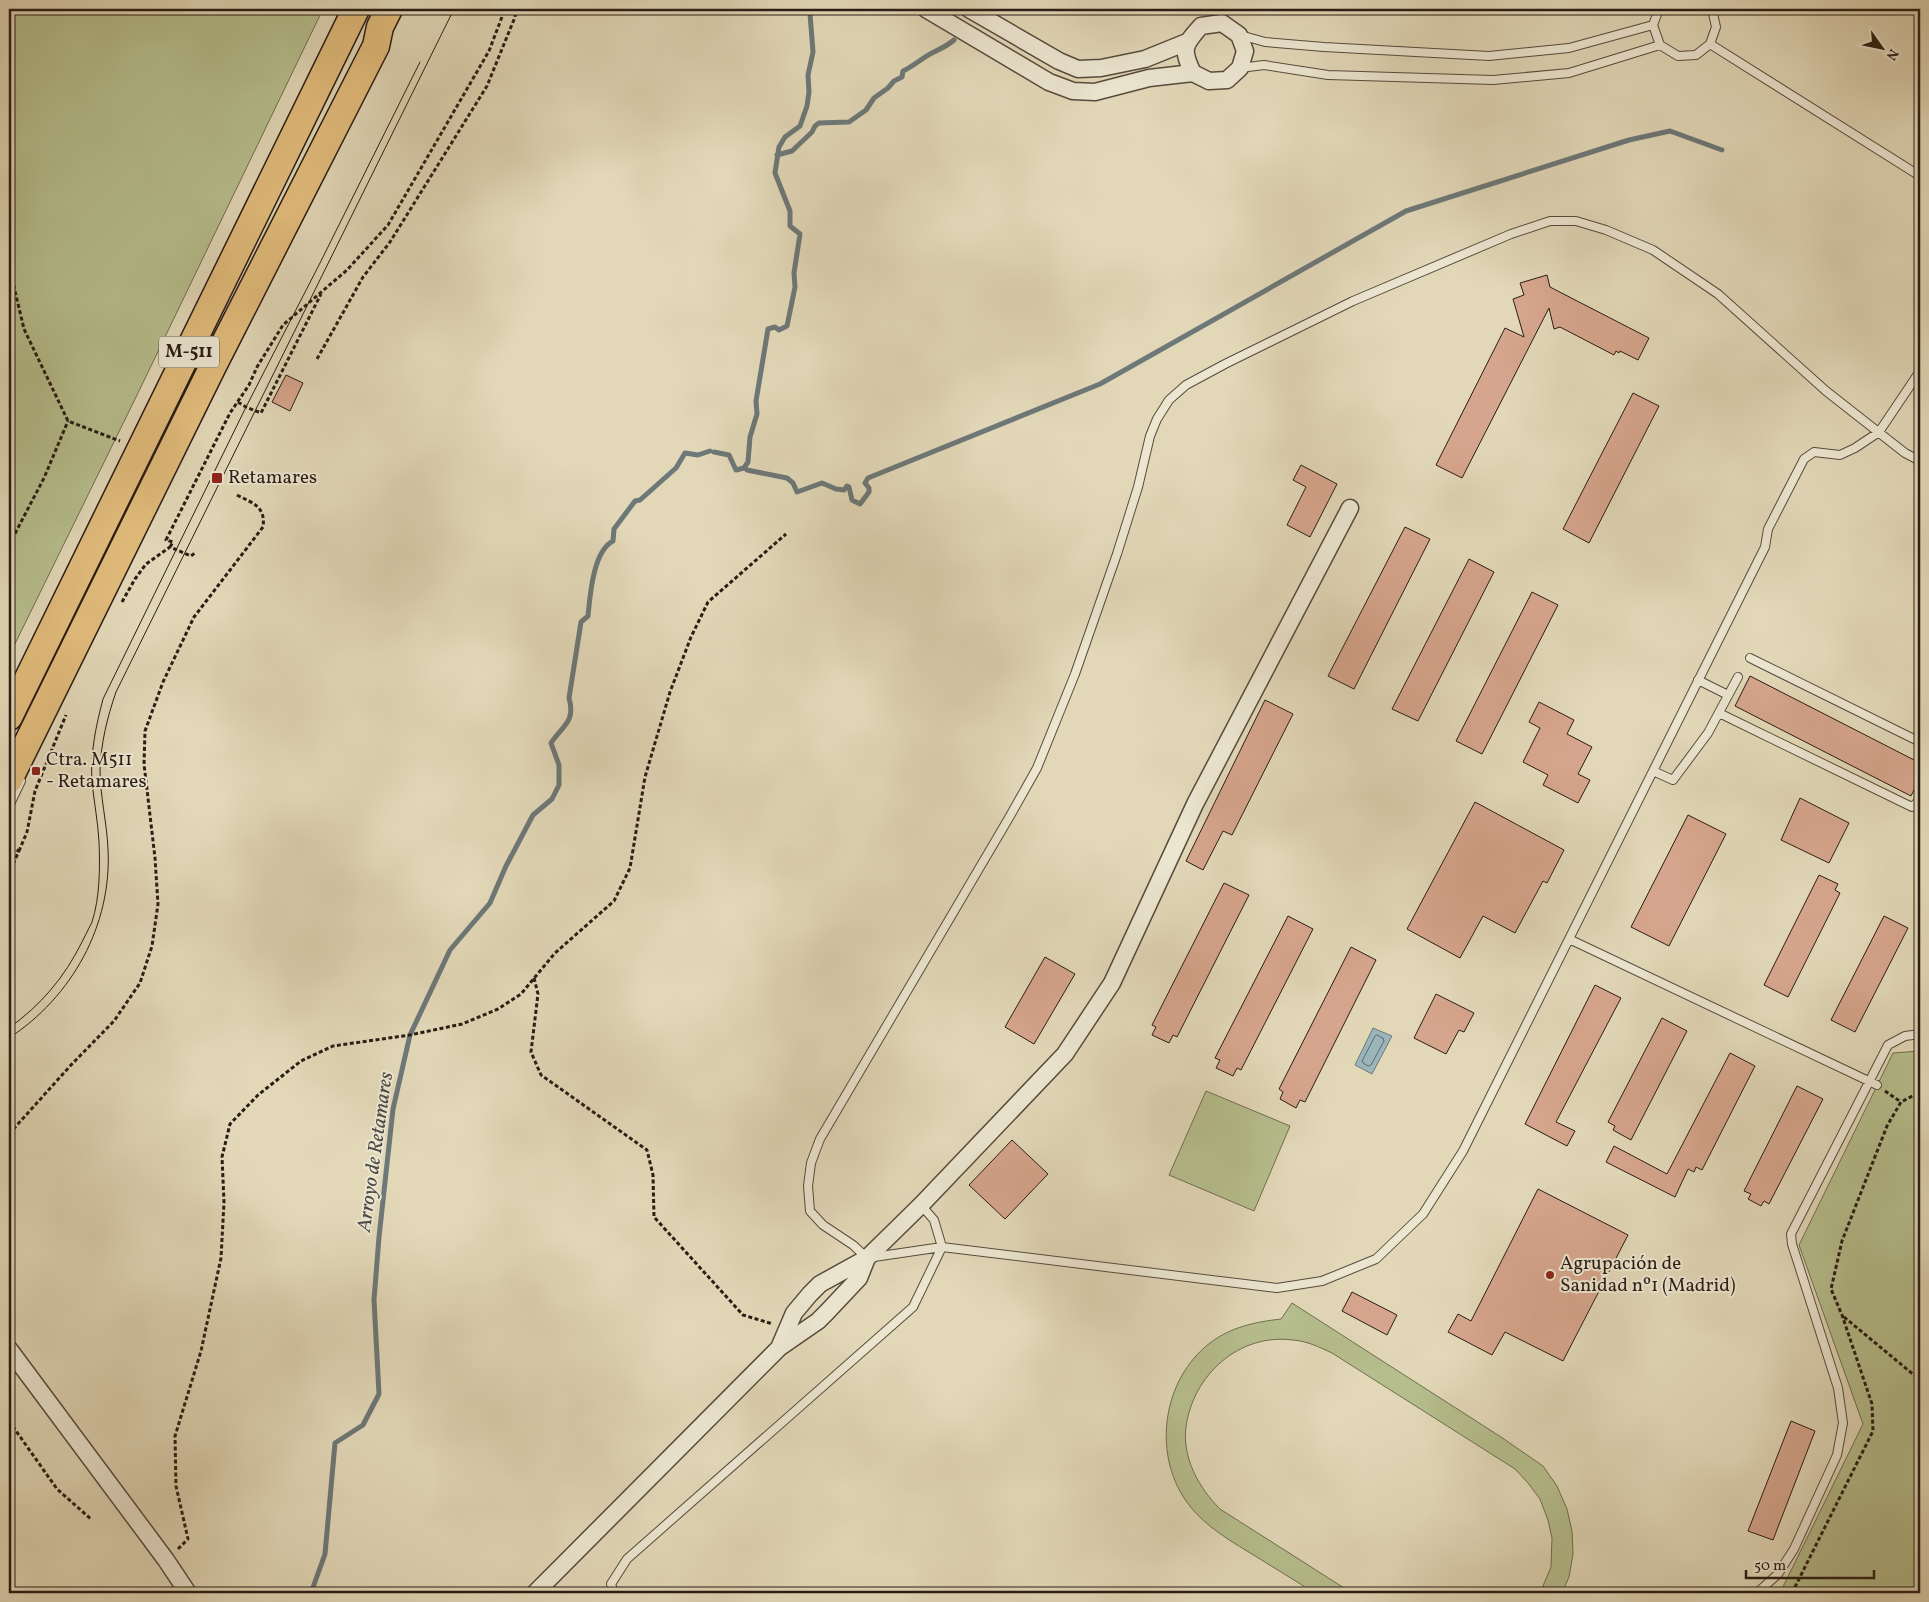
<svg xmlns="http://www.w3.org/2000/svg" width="1929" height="1602" font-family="Vollkorn,serif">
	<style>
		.green { fill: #b6be8d; stroke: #706d50 }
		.water { fill: #9bb6bb; stroke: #6d7878 }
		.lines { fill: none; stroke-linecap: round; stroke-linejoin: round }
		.shore { stroke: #626968; stroke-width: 1 }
		.stream { stroke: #6d7878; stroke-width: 5 }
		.building { fill: #d6a58d; stroke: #291c14 }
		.service-casing { stroke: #574b3d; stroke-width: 10 }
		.minor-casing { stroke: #574b3d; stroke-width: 19 }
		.trunk-casing { stroke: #291c14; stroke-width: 29 }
		.path { stroke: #291c14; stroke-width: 3; stroke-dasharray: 4 2.5; stroke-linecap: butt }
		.service { stroke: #ece6d1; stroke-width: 8 }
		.minor { stroke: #ece6d1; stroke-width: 16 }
		.trunk { stroke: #e1bc7c; stroke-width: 26 }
		.tram { stroke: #291c14; stroke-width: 1 }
		.poi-dot { fill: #8f2418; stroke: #ece6d1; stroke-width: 2 }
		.labels { text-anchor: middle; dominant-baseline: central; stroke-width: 4; stroke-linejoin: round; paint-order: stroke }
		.shield { fill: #ece6d1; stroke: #64594d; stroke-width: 1 }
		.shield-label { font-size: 18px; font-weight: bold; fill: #291c14 }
		.poi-label { font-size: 19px; fill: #291c14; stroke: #ece6d1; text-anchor: start }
		.water-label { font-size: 20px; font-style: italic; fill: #4b4a46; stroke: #ece6d1 }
	</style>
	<rect width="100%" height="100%" fill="#e2d8b8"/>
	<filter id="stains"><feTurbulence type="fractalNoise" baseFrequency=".004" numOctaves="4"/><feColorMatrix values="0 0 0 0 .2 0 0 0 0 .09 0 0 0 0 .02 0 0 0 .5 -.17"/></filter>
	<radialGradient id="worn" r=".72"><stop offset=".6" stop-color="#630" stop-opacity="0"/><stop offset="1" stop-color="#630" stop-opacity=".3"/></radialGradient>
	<path class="green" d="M9,9H323L137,395L9,656Z
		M1920,1051V1593H1780L1863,1424L1799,1245L1893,1053Z
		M1206,1091L1290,1126L1254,1211L1169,1175Z
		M1292,1303L1501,1437L1543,1466L1557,1486L1567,1509L1572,1531L1573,1554L1569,1577L1562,1593H1540L1551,1567L1552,1538L1548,1520L1540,1499L1528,1483L1515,1469L1332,1353C1319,1347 1307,1341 1293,1340C1239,1333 1193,1375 1186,1427C1182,1458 1199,1488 1220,1509L1352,1593C1342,1593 1323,1596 1314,1593C1310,1592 1305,1587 1302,1585C1288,1576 1274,1568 1260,1559C1233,1542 1204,1527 1186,1501C1152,1452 1163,1379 1210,1343C1231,1327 1255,1322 1281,1319Z"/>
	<path class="water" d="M1373,1028L1392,1036L1372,1074L1355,1065Z"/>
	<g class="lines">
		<path class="shore" d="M1377,1035L1383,1038L1384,1041L1371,1065L1368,1066L1363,1063L1362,1061L1375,1036Z"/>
		<path class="stream" d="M777,155L792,151L812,132L815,126L819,123L849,122L866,110L874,98L888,88L894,81L902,77L903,71C914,66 923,57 934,52C942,48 947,46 954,40
			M714,452L729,455L736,470L744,468L748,462L750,437L757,414L756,401L768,329L775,327L779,330L787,326L795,287L794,273L800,234L790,226V211L775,173L779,147L785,137L800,126L807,106L809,92L808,75L813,52L810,14L812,9
			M747,470L787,478L793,483L797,492L822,483L836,489L844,490L847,486L849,487L852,500L860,504L869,492V488L865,483L868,478L1100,384L1406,211L1629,140L1670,131L1722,150
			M311,1593L325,1554L335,1443L363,1425L379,1394L374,1300L379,1237L393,1109L410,1035L450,950L490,903L506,866L533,815L552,799L559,785V765L551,743C562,726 576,722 569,698L581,622L588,616C590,596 593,551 613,541L614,529L635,501L640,500L676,468L685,453L698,455L710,451"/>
	</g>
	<path class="building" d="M1547,275L1550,287L1649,338L1638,360L1620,351L1619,353L1616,351L1614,355L1560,327L1554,329L1549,308L1462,478L1436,465L1505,328L1524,337L1513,299L1524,295L1520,283Z
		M286,375L303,383L290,411L272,402Z
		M1633,393L1659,406L1589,543L1563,529Z
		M1301,465L1337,484L1310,537L1287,525L1306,487L1293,480Z
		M1405,527L1430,539L1354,689L1328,676Z
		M1469,559L1494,572L1418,721L1392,709Z
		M1532,592L1558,605L1482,754L1456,741Z
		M1750,676L1920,763V778L1911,796L1735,706Z
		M1265,700L1293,714L1232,835L1223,831L1203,870L1186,861Z
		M1539,702L1574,720L1567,734L1592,747L1578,774L1590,780L1578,803L1543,785L1548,775L1523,762L1540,728L1529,722Z
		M1800,798L1849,823L1829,863L1781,840Z
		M1475,802L1564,850L1547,883L1543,881L1515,933L1483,916L1460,958L1407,929Z
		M1688,815L1726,834L1669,946L1631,927Z
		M1819,875L1838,884L1835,890L1840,893L1788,997L1764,985Z
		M1224,883L1249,895L1177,1037L1173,1035L1169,1043L1152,1035L1156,1027L1152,1025Z
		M1288,916L1313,929L1241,1070L1237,1068L1233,1076L1216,1068L1220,1060L1215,1058Z
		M1884,916L1908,928L1855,1032L1831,1020Z
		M1351,947L1376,960L1305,1102L1300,1100L1296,1108L1280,1099L1283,1092L1279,1089Z
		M1045,957L1075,974L1034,1044L1005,1027Z
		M1595,985L1621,998L1556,1122L1575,1131L1567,1146L1525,1124Z
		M1436,994L1474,1013L1464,1032L1459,1030L1446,1054L1414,1038Z
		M1662,1018L1687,1031L1631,1140L1613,1130L1615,1126L1608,1122Z
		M1730,1053L1755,1066L1702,1170L1696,1167L1694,1172L1688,1169L1675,1197L1606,1162L1614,1146L1667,1174Z
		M1797,1086L1823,1099L1769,1204L1764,1201L1761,1206L1748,1199L1751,1194L1744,1191Z
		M1012,1140L1048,1174L1005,1219L969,1185Z
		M1538,1189L1628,1235L1563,1361L1505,1332L1492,1355L1448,1332L1458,1314L1471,1321Z
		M1352,1292L1397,1315L1387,1335L1342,1311Z
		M1791,1421L1815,1431L1773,1540L1748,1531Z"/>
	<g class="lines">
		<g class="service-casing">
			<path id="service" d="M1659,9L1653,25L1660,45L1678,56L1696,55L1710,44L1716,27L1712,9
				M1240,35L1265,42L1324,47L1489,56L1569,48L1653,25
				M1710,44L1920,176
				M1240,68L1264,65L1328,75L1493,80L1569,73L1660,45
				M1920,371L1879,432L1855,448L1840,455L1814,452L1804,459L1768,529L1765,547L1463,1151L1423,1214L1376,1259L1322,1281L1277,1288L942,1247L867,1258L853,1245L823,1225L810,1211L808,1186L811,1163L820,1139L1010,816L1037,768L1075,674L1117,554L1138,487L1150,436L1157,419L1169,400L1186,385L1225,364L1353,301L1511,234L1550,221H1576L1606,230L1653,250L1718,294L1826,391L1905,453L1920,461
				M1750,658L1920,742
				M1698,680L1728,695
				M1719,713L1912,807L1920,800
				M1653,771L1673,780L1708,733L1738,677
				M9,806L21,781
				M1569,939L1877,1085
				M614,1593L611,1584L627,1559L913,1307L942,1247L934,1220L921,1205
				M1757,1593L1778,1574L1794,1549L1837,1455L1843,1423L1838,1388L1792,1244L1791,1234L1888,1045L1905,1036L1920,1034"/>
		</g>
		<g class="minor-casing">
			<path id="minor" d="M926,9L1049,82L1073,91L1095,92L1149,78L1193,73L1209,81L1227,80L1240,68L1245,51L1239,35L1222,23L1201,26C1184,45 1181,49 1193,73
				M969,9L1059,61L1078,69L1101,68L1145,59L1187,42
				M779,1348L794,1313L810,1294L820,1284L867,1258L921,1205L1065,1054L1112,983L1195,804L1350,508
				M9,1349L166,1560L188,1593
				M535,1593L779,1348L818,1321L827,1312L859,1278L867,1258"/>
		</g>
		<g class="trunk-casing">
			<path id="trunk" d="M9,717L356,9
				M9,780L213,366L376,46L380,27L389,9"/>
		</g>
		<path class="path" d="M9,266L24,329L68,421L120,441
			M317,359L363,277L390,242L487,86L515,17L516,9
			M238,402L246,407L261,413L321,294
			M9,545L44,478L68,421
			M170,547L173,542L166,540L230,413L249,385L257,367L283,325L347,270L388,225L489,51L505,9
			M122,602L135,579L146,564L170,547L191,556L196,552
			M19,851L27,832L35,791L66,715
			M9,858L14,849L19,851L9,873
			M534,978L538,994L531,1052L541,1075L647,1150L653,1175L654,1217L743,1315L773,1324
			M1885,1091L1901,1102
			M9,1134L71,1065L114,1021L140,983L152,946L158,904L155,858L144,764L145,731L163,682L194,617L263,527C266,506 252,503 237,495
			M1844,1317L1920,1380
			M9,1421L57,1489L92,1520
			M178,1549L188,1539L176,1486L175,1436L201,1351L221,1258L224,1202L222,1157L230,1124L258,1095L301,1061L333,1046L410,1035L462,1024L498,1009L521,994L555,953L614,901L630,868L645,777L670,692L691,637L708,602L786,534
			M1792,1593L1873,1431L1872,1404L1842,1315L1831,1289L1842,1241L1887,1126L1901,1102L1920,1092"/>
		<use href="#service" class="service"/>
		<use href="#minor" class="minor"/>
		<use href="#trunk" class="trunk"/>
		<path class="tram" d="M9,1028C41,1005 64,978 82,942C85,935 89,929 92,922C100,897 100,868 99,842C98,822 94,802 92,782C90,753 96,726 103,699L246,407L320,263L420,62
			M9,1038C72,997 112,925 108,849C107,823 100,796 100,770C101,743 107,718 116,692L453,11"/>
	</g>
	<g class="poi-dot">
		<rect x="211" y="472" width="12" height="12" rx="2.5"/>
		<rect x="31" y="766" width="10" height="10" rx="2.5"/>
		<circle cx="1550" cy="1275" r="5"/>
	</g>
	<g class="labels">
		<rect class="shield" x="159" y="336.5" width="60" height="31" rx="4"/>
		<g class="shield-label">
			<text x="189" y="352">M-511</text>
		</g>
		<g class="poi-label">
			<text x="228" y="478">Retamares</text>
			<text x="46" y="760">Ctra. M511<tspan x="46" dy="22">- Retamares</tspan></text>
			<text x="1560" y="1264">Agrupación de<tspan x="1560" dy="22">Sanidad nº1 (Madrid)</tspan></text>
		</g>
		<g class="water-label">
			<text transform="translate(376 1152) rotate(-82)">Arroyo de Retamares</text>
		</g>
	</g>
	<rect width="1929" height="1602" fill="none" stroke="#e2d8b8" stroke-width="30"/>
	<rect x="10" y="10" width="1909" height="1582" fill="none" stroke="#291c14" stroke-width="2.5"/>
	<rect x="15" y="15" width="1899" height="1572" fill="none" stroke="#291c14"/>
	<g transform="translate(1882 48) rotate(123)" stroke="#ece6d1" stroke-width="4" paint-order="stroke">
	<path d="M0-4L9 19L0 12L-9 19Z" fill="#291c14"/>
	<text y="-8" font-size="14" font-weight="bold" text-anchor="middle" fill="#291c14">N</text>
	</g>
	<path d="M1746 1570v8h128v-8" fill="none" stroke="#291c14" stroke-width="2.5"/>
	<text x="1754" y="1570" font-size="15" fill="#291c14" stroke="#ece6d1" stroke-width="4" paint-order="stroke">50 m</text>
	<rect width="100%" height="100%" filter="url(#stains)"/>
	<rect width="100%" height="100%" fill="url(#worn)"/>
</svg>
